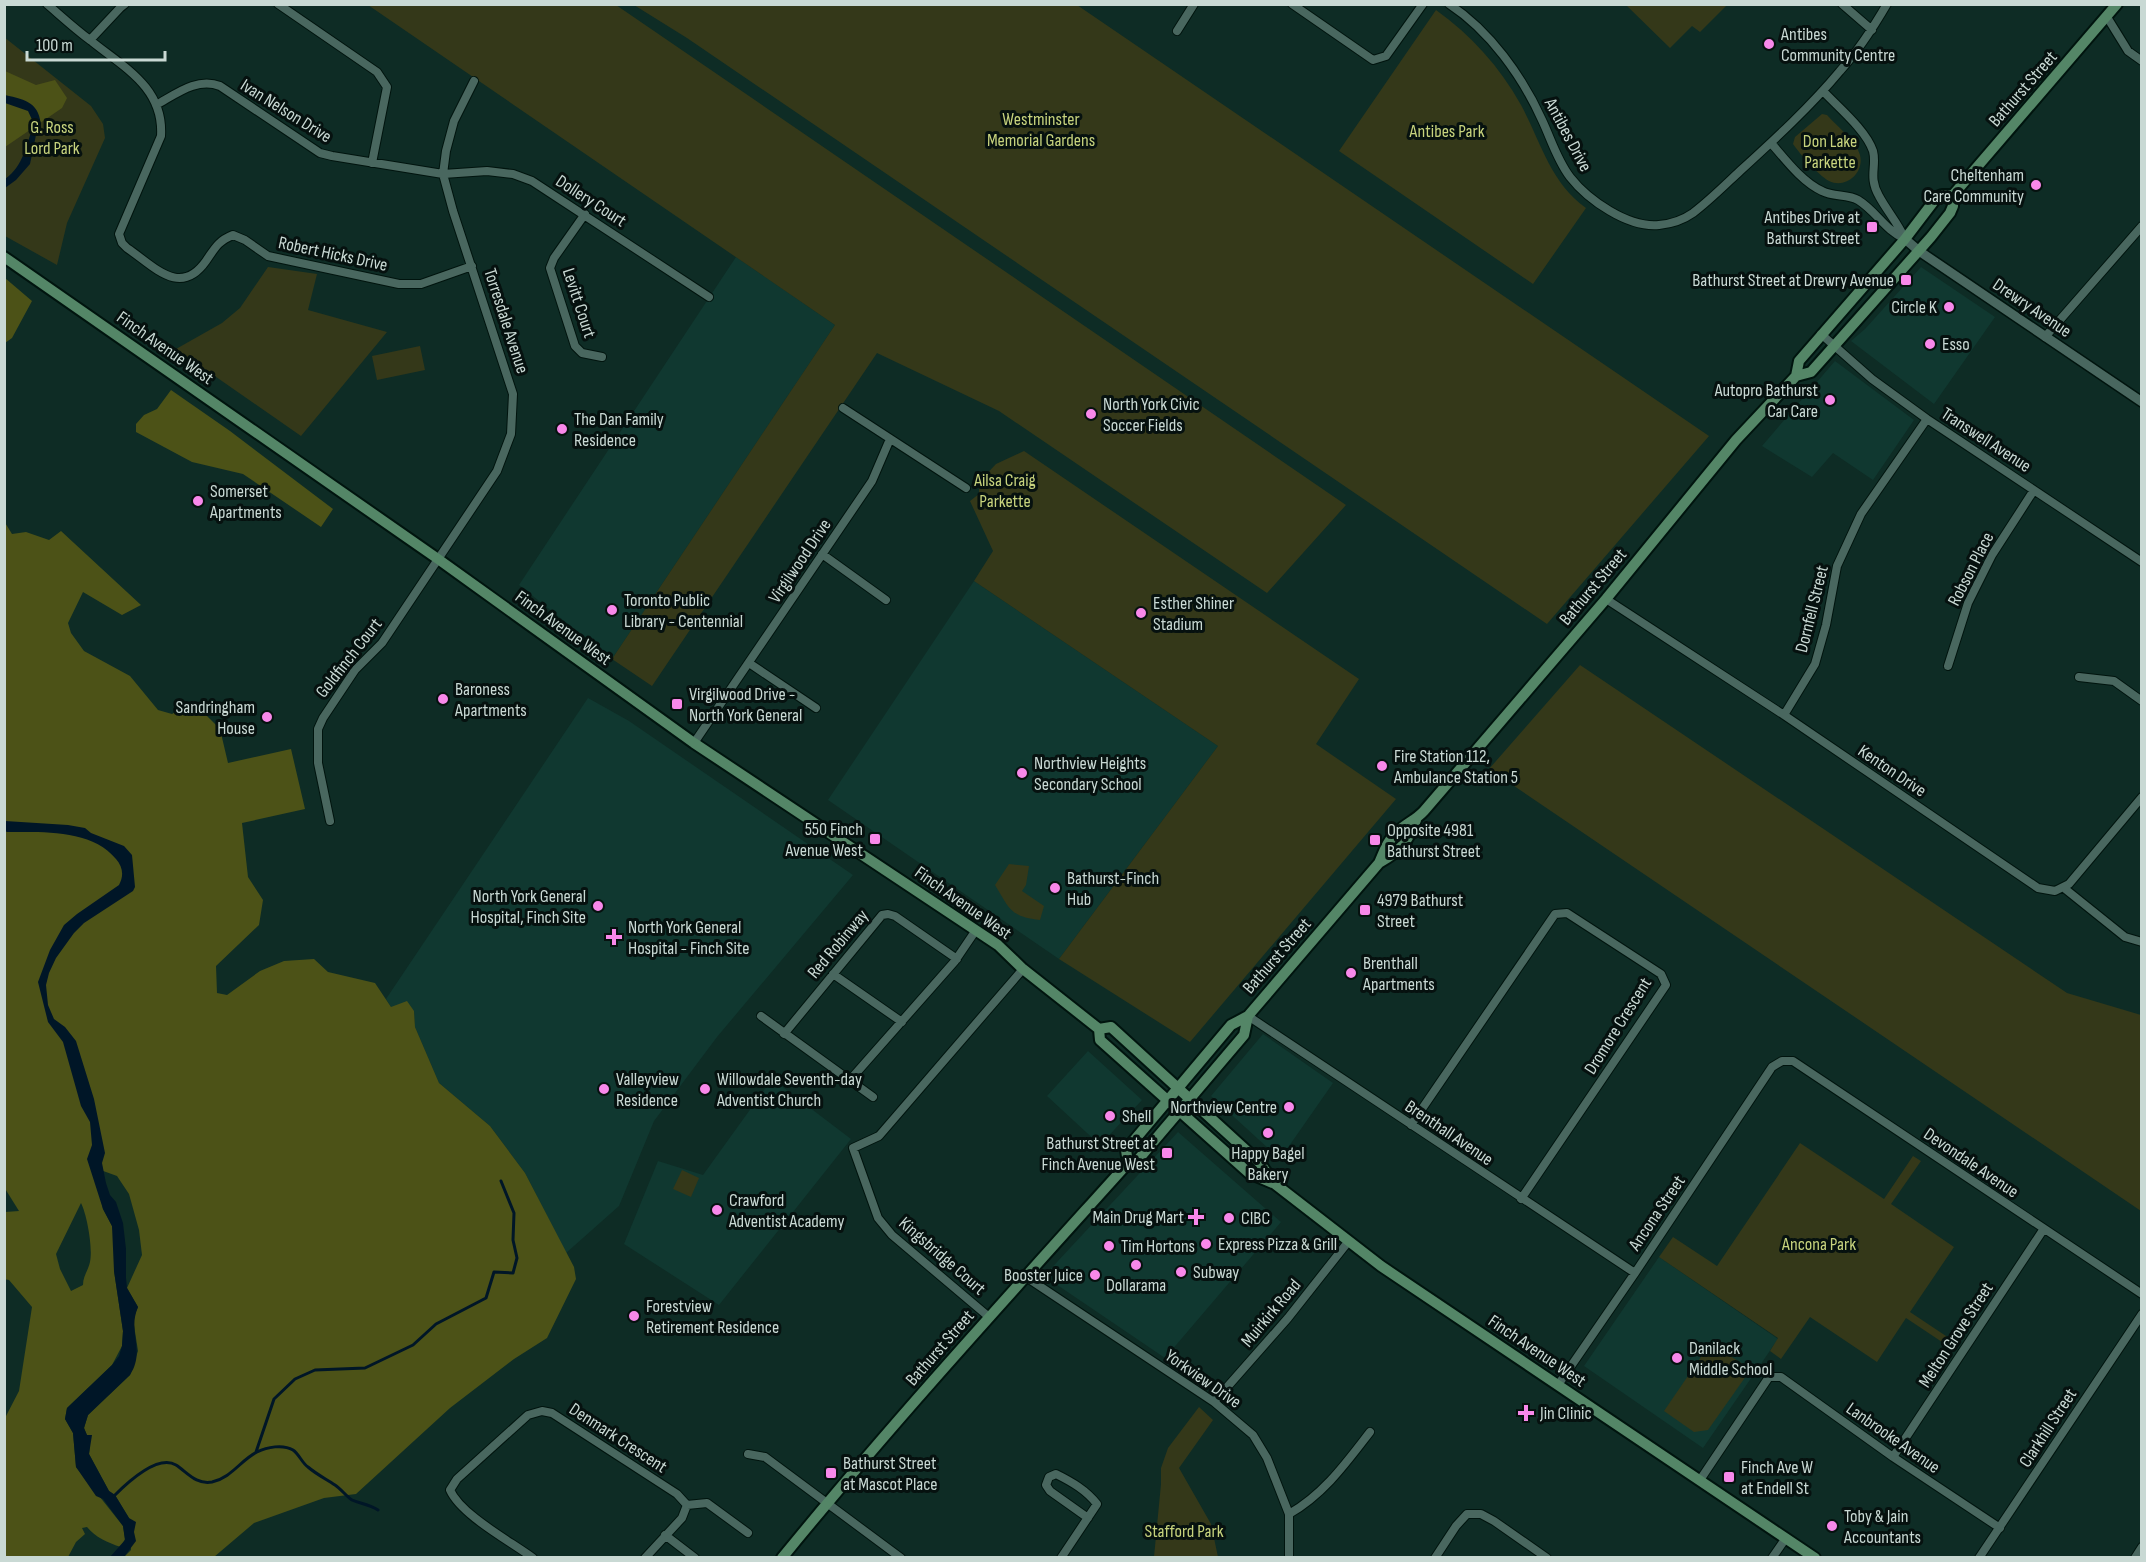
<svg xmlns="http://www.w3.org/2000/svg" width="2146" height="1562" font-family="'Sofia Sans Condensed',sans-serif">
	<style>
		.built { fill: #103830 }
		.green { fill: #343819 }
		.forest { fill: #4c5217; fill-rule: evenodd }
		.water { fill: #001627 }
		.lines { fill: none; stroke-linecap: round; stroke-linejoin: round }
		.stream { stroke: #001627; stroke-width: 3 }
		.minor-casing { stroke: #00140e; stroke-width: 10 }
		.tertiary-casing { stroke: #00140e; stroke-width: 12 }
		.secondary-casing { stroke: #00140e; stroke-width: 14 }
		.minor { stroke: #49675f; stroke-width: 8 }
		.tertiary { stroke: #49675f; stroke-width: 9 }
		.secondary { stroke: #548667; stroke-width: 10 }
		.poi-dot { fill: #f888ea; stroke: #06110f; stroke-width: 2 }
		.labels { text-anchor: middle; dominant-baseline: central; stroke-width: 6; stroke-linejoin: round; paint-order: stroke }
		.poi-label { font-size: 18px; fill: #c9d9d4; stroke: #06110f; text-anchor: start }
		.street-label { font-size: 18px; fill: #c9d9d4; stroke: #06110f }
		.park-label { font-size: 18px; fill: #c7d37d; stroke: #06110f }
	</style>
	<rect width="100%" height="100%" fill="#0e2c25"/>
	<path class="built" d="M736,257L835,325L612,659L519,585Z
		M1921,267L1995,317L1934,404L1851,341L1865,329Z
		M1835,361L1914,420L1873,480L1833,453L1812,477L1762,446Z
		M974,581L1218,746L1059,959L828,800Z
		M588,698L629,721L853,875L717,1037L654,1121L619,1206L566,1253L525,1173L490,1126L439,1083L415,1027L414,1011L391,1007L386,999Z
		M1263,1034L1333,1083L1280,1159L1211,1096Z
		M1088,1051L1142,1100L1100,1145L1047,1096Z
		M772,1079L851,1139L719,1305L624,1244L658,1161L703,1175Z
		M1178,1132L1281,1222L1165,1358L1044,1276Z
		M1659,1257L1778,1339L1703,1448L1584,1366Z"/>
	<path class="green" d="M368,5H616L1346,505L1267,593L999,411L877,353L652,686L612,659L835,325Z
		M634,5H1077L1709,436L1547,624L687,38Z
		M1626,5H1727L1700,32L1692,26L1670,48Z
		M1436,10C1471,35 1500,67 1521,105C1541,142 1550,182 1586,208L1533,284L1339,151Z
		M4,37L91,106L103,124L105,138L67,223L57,265L5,236Z
		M1822,114L1827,115C1837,126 1852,138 1858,150C1868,169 1848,190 1829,181C1818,175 1800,154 1793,144L1795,137Z
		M268,267L317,274L308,310L387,332L301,436L176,349L222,323L240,308Z
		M420,346L425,370L377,380L372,356Z
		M1024,451L1359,679L1316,744L1396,799L1190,1042L1059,959L1218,746L974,581L993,551L970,501L979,494V482L996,464Z
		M1580,665L2067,993L2141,1015V1211L1489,769Z
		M1009,864L1029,866L1026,885L1022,891L1044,906L1040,920C1009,916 1010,909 995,885Z
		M1800,1143L1884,1199L1913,1156L1921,1161L1891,1204L1954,1247L1910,1312L1952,1340L1948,1346L1906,1318L1877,1362L1810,1317L1781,1359L1770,1351L1778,1338L1659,1257L1673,1237L1717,1266Z
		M682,1170L699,1178L691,1197L673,1189Z
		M1714,1346L1751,1369L1708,1430L1694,1432L1664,1411L1703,1354L1706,1357Z
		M1199,1407L1213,1420L1179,1468L1211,1524L1218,1557H1154L1161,1484V1468L1168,1448Z"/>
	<path class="forest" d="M5,71L36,85L55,80L67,98L62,108L5,147Z
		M5,278L32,301L12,338L5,343Z
		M171,390L230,431L333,509L321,527L243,474L192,462L136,432V424L144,415L157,409Z
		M4,521L12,534L26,532L49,540L61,531L141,605L122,615L83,592L68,623L71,633L84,651L130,676L158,710L172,714L189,704L203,712L220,729L228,763L291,749L305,809L242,823L248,877L263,900L259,925L216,966L217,993L227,995L260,971L284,961L314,959L328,972L375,983L391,1007L407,1001L414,1011L415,1027L439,1083L490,1126L525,1173L574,1267L576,1279L547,1338L514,1359L450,1408L356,1494L324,1498L254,1523L214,1557H124L131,1550L129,1518L115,1495L109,1491L89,1454L90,1443L84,1428L88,1415L130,1375L138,1351L133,1319L138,1307L127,1288L142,1255L139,1230L129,1194L117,1176L95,1168L103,1209L112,1226L114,1235V1271L123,1331L122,1346L112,1365L67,1408L65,1419L73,1433L76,1467L123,1526L125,1539L121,1547C108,1543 95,1537 87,1527L82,1528L85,1534L76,1542L68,1557H5V1418L19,1391L32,1307L9,1280L4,1279L5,1212L19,1211L4,1187ZM81,1203C87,1215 93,1248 90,1262C88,1271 83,1276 83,1285L71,1291L60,1269L56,1254Z"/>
	<path class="water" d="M5,95C27,100 40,103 41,128L36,135L30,164L16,180L5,188V179C24,166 26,144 34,124L28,111L5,103Z
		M5,821L68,825L85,828L91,833L124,846L132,855L135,887L133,891L84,923L74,933L56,958L49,973L46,985L48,1005L54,1019L65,1027L76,1041L94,1099L105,1153L102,1163L106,1183L110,1195L116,1202L123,1223L126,1249V1278L127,1288L138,1307C127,1332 146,1350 130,1375L88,1415L84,1428L87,1435H92L89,1454L109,1491L115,1495L129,1518L136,1522L134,1532L136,1541L124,1557H110L125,1540L123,1526L103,1499L96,1496L76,1467L73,1433L65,1419L67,1408L112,1365L119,1356L122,1346L123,1331L114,1271L112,1226L103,1209L87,1159L92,1145L90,1122L81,1106L63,1042L48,1022L38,982L50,950L64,925L77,914L119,885C124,876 123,867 116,859C92,829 42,832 7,832L5,831Z"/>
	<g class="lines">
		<path class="stream" d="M256,1452L274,1399L295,1379L315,1370L365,1368L413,1345L436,1324L486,1298L494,1272L513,1273L517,1258L513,1240L514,1213L501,1181
			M114,1496C126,1484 157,1454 176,1465C187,1472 196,1485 212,1482C231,1478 241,1460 257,1452C267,1447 283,1444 293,1450C299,1454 302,1463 308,1467C316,1474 326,1479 335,1485C341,1489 346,1496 352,1500C361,1504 369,1504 378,1510"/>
		<g class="minor-casing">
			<path id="minor" d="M47,4C61,16 75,29 90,40C123,67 164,87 161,136L119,234L122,243L127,248C154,266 180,298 206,261C215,248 218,241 233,235L245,240L268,256L399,284H421L472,266
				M278,4L377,72L387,87L372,163
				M1292,4L1373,60L1386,56L1423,4
				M1449,4C1490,31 1522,76 1542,120C1551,139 1557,160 1570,177C1588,200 1628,228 1659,225C1670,224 1683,220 1693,213C1709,201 1725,185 1740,171C1775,139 1810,107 1840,71C1858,51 1873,28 1887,4
				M1842,4L1872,30
				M2107,17L2128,51L2142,61
				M1177,31L1194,4
				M90,40L120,8L125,4
				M1823,91C1838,107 1866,130 1873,151C1877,166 1868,177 1879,196C1887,211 1898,223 1905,239
				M156,105C176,94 197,77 220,86L320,153L332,156L443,174L487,171L513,174L532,181L709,297
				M1771,143C1785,159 1802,182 1822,191C1833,197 1848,194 1858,200C1876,211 1885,230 1905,239
				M585,214L554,258L550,268L575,346L582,353L602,357
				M1821,334L1872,379L1927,419L2142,562
				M2045,337L2142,226
				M843,408L966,488
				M822,554L886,600
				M1606,599L1784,715L2038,888L2055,891L2069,884L2142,797
				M749,663L816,708
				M1948,666L1968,603L1992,555L2034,490
				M2079,677L2114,681L2142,701
				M1784,715L1815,664L1826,625L1837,566L1861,514L1927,419
				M694,743L872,481L890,439
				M330,821L318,763V729L323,718L355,670L382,643L497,471L511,434L513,394L453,211L443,174L446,151L454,121L474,81
				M2064,888L2125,937L2142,942
				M833,974L902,1022
				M761,1016L873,1097
				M1248,1016L1635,1273
				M784,1034L882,915L888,914L895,916L957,959
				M850,1080L955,961L976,930
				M1411,1125L1555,914L1567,913L1661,974L1666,985L1521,1199
				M1026,1277L1214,1402L1253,1435L1267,1458L1289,1514V1558
				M989,1317L892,1235L878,1218L853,1148L879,1136L1023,969
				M1558,1385L1635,1273L1772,1067L1782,1061H1793L2142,1294
				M1214,1402L1288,1318L1348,1242
				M748,1454L765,1457L901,1558
				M1893,1457L2043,1230
				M1700,1480L1769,1377H1781L1893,1457L2000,1528
				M687,1505L707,1503L748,1533
				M1289,1514C1324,1494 1346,1463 1370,1432
				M665,1535L695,1558
				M533,1558C510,1541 461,1515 450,1490L457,1479L528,1415L542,1411L552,1413L677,1494L687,1505
				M645,1558L682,1518L687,1505
				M1061,1558L1097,1504C1086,1490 1072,1482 1056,1474L1049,1477L1046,1485L1050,1491L1088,1518
				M1435,1558L1456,1526L1467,1514H1481L1494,1521L1547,1558
				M1772,1558L1786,1538
				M1979,1558L2142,1314
				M2135,1558L2142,1547"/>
		</g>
		<g class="tertiary-casing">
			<path id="tertiary" d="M1905,239L1919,251L2142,402"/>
		</g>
		<g class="secondary-casing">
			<path id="secondary" d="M4,257L438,559L694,743L998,945L1023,969L1099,1029L1100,1040L1249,1173L1275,1184L1381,1266L1815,1558
				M1796,376L1799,361L1905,239L1937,197L1942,195H1953
				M1379,863C1401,850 1407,844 1416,820
				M1099,1029L1111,1027L1260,1163L1273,1182
				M1128,1163L1126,1150L1231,1025L1248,1016L1379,863C1384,852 1387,841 1396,833C1405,824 1416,820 1424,811L1606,599L1736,440L1796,376L1811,372L1931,237L1950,213L1953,206V195L2117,4
				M782,1558C893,1422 1011,1293 1128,1163L1137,1161L1244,1035L1248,1016"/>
		</g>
		<use href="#minor" class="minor"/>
		<use href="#tertiary" class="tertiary"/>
		<use href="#secondary" class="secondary"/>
	</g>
	<g class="poi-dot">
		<circle cx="1769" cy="44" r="6"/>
		<circle cx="2036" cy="185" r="6"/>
		<rect x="1866" y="221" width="12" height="12" rx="3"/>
		<rect x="1900" y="274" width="12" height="12" rx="3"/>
		<circle cx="1949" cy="307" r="6"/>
		<circle cx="1930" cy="344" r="6"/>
		<circle cx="1830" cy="400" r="6"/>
		<circle cx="1091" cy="414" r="6"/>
		<circle cx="562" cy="429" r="6"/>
		<circle cx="198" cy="501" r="6"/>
		<circle cx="612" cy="610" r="6"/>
		<circle cx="1141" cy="613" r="6"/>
		<circle cx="443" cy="699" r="6"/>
		<rect x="671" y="698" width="12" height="12" rx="3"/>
		<circle cx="267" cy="717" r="6"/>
		<circle cx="1382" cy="766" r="6"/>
		<circle cx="1022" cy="773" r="6"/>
		<rect x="869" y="833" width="12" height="12" rx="3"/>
		<rect x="1369" y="834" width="12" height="12" rx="3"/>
		<circle cx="1055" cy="888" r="6"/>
		<circle cx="598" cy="906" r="6"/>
		<rect x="1359" y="904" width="12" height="12" rx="3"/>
		<path d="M611 928h6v6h6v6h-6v6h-6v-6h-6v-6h6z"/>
		<circle cx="1351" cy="973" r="6"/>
		<circle cx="604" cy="1089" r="6"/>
		<circle cx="705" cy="1089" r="6"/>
		<circle cx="1289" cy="1107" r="6"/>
		<circle cx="1110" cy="1116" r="6"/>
		<circle cx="1268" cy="1133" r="6"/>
		<rect x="1161" y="1147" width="12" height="12" rx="3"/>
		<circle cx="717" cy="1210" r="6"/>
		<path d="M1193 1208h6v6h6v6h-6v6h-6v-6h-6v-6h6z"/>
		<circle cx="1229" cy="1218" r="6"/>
		<circle cx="1206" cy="1244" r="6"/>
		<circle cx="1109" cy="1246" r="6"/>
		<circle cx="1136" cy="1265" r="6"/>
		<circle cx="1181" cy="1272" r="6"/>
		<circle cx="1095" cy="1275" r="6"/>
		<circle cx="634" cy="1316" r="6"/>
		<circle cx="1677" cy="1358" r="6"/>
		<path d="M1523 1404h6v6h6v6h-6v6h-6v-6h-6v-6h6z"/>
		<rect x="825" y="1467" width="12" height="12" rx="3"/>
		<rect x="1723" y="1471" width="12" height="12" rx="3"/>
		<circle cx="1832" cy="1526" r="6"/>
	</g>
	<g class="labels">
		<g class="poi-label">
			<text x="1781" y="34">Antibes<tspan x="1781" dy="21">Community Centre</tspan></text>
			<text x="2024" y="175" text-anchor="end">Cheltenham<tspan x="2024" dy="21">Care Community</tspan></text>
			<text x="1860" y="217" text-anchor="end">Antibes Drive at<tspan x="1860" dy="21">Bathurst Street</tspan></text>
			<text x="1894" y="280" text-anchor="end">Bathurst Street at Drewry Avenue</text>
			<text x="1937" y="307" text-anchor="end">Circle K</text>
			<text x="1942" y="344">Esso</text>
			<text x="1818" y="390" text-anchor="end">Autopro Bathurst<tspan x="1818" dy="21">Car Care</tspan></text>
			<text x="1103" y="404">North York Civic<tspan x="1103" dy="21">Soccer Fields</tspan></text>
			<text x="574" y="419">The Dan Family<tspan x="574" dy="21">Residence</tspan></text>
			<text x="210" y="491">Somerset<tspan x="210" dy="21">Apartments</tspan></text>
			<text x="624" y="600">Toronto Public<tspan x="624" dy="21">Library - Centennial</tspan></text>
			<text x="1153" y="603">Esther Shiner<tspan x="1153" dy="21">Stadium</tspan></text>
			<text x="455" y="689">Baroness<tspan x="455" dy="21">Apartments</tspan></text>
			<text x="689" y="694">Virgilwood Drive -<tspan x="689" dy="21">North York General</tspan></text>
			<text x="255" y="707" text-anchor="end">Sandringham<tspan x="255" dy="21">House</tspan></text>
			<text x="1394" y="756">Fire Station 112,<tspan x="1394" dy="21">Ambulance Station 5</tspan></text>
			<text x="1034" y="763">Northview Heights<tspan x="1034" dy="21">Secondary School</tspan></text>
			<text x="863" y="829" text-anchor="end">550 Finch<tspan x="863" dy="21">Avenue West</tspan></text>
			<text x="1387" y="830">Opposite 4981<tspan x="1387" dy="21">Bathurst Street</tspan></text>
			<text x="1067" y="878">Bathurst-Finch<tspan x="1067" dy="21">Hub</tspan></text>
			<text x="586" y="896" text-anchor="end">North York General<tspan x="586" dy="21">Hospital, Finch Site</tspan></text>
			<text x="1377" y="900">4979 Bathurst<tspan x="1377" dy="21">Street</tspan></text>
			<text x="628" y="927">North York General<tspan x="628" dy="21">Hospital - Finch Site</tspan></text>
			<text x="1363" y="963">Brenthall<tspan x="1363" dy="21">Apartments</tspan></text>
			<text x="616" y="1079">Valleyview<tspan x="616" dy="21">Residence</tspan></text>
			<text x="717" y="1079">Willowdale Seventh-day<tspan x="717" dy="21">Adventist Church</tspan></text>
			<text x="1277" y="1107" text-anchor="end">Northview Centre</text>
			<text x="1122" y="1116">Shell</text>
			<text x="1155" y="1143" text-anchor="end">Bathurst Street at<tspan x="1155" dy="21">Finch Avenue West</tspan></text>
			<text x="1268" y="1153" text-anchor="middle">Happy Bagel<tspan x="1268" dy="21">Bakery</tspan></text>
			<text x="729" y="1200">Crawford<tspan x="729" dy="21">Adventist Academy</tspan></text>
			<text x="1184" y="1217" text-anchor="end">Main Drug Mart</text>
			<text x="1241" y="1218">CIBC</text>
			<text x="1218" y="1244">Express Pizza &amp; Grill</text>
			<text x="1121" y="1246">Tim Hortons</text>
			<text x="1193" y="1272">Subway</text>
			<text x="1083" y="1275" text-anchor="end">Booster Juice</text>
			<text x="1136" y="1285" text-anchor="middle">Dollarama</text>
			<text x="646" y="1306">Forestview<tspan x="646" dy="21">Retirement Residence</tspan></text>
			<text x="1689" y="1348">Danilack<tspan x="1689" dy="21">Middle School</tspan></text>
			<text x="1540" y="1413">Jin Clinic</text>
			<text x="843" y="1463">Bathurst Street<tspan x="843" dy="21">at Mascot Place</tspan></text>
			<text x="1741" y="1467">Finch Ave W<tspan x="1741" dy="21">at Endell St</tspan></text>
			<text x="1844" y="1516">Toby &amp; Jain<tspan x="1844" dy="21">Accountants</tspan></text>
		</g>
		<g class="street-label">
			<text transform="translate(2023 89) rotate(-49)">Bathurst Street</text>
			<text transform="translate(286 111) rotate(32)">Ivan Nelson Drive</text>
			<text transform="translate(1568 135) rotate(62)">Antibes Drive</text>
			<text transform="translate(591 201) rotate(33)">Dollery Court</text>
			<text transform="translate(333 254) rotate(12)">Robert Hicks Drive</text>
			<text transform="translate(579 303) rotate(72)">Levitt Court</text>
			<text transform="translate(2032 308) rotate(34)">Drewry Avenue</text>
			<text transform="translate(506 321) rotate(72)">Torresdale Avenue</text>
			<text transform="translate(165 348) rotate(35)">Finch Avenue West</text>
			<text transform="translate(1986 440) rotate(33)">Transwell Avenue</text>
			<text transform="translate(800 561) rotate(-56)">Virgilwood Drive</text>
			<text transform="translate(1971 569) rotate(-63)">Robson Place</text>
			<text transform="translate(1593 587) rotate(-50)">Bathurst Street</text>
			<text transform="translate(1812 609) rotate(-76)">Dornfell Street</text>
			<text transform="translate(563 628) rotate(36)">Finch Avenue West</text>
			<text transform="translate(349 658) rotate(-52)">Goldfinch Court</text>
			<text transform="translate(1892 771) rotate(34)">Kenton Drive</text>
			<text transform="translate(963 903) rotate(35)">Finch Avenue West</text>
			<text transform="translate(838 944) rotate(-50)">Red Robinway</text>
			<text transform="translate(1277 956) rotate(-49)">Bathurst Street</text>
			<text transform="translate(1618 1026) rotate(-58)">Dromore Crescent</text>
			<text transform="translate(1449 1133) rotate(34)">Brenthall Avenue</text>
			<text transform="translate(1971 1163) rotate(34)">Devondale Avenue</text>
			<text transform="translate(1657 1213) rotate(-56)">Ancona Street</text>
			<text transform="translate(942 1256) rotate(41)">Kingsbridge Court</text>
			<text transform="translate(1271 1313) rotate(-50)">Muirkirk Road</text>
			<text transform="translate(1956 1335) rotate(-57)">Melton Grove Street</text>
			<text transform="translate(940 1348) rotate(-49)">Bathurst Street</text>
			<text transform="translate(1537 1351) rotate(34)">Finch Avenue West</text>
			<text transform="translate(1203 1379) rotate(35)">Yorkview Drive</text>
			<text transform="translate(2048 1428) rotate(-57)">Clarkhill Street</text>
			<text transform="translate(618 1438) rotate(33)">Denmark Crescent</text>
			<text transform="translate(1893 1438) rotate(35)">Lanbrooke Avenue</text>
		</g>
		<g class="park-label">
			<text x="1041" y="119">Westminster<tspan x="1041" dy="21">Memorial Gardens</tspan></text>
			<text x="52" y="127">G. Ross<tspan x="52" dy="21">Lord Park</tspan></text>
			<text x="1447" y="131">Antibes Park</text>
			<text x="1830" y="141">Don Lake<tspan x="1830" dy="21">Parkette</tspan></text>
			<text x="1005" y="480">Ailsa Craig<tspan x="1005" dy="21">Parkette</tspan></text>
			<text x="1819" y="1244">Ancona Park</text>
			<text x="1184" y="1531">Stafford Park</text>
		</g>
	</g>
	<rect width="2146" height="1562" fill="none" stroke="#c9d9d4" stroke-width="12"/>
	<path d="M27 51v9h138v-9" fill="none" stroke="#c9d9d4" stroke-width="3"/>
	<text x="36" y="51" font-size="18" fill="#c9d9d4" stroke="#06110f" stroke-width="4.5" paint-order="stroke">100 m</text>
</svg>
